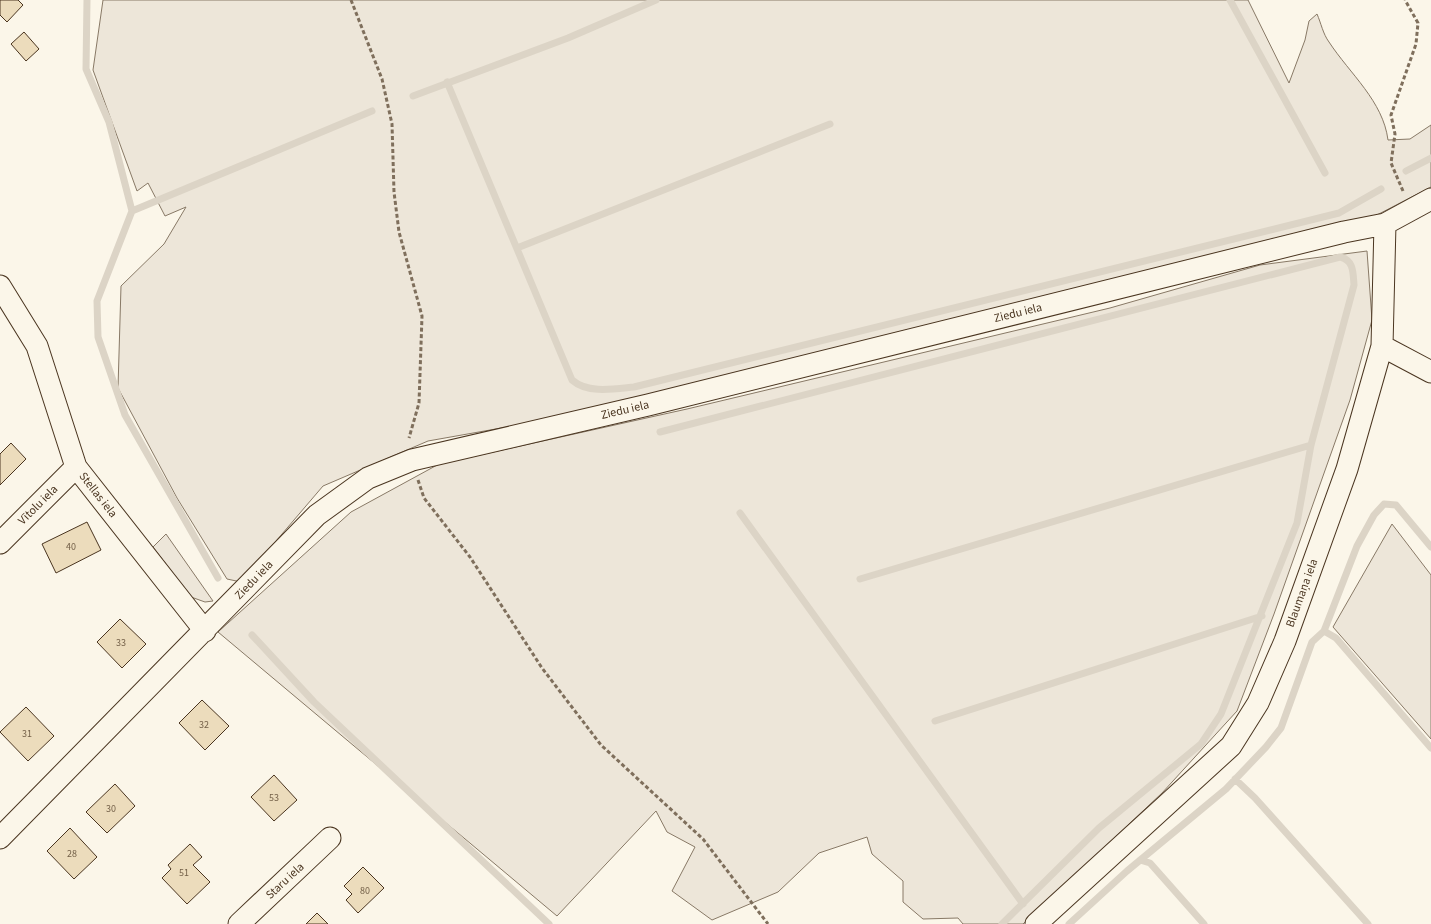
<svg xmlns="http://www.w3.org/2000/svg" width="1431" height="924" font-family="'Source Sans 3',sans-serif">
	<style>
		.green { fill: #ede6d9; stroke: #887966 }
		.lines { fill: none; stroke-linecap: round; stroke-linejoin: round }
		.stream { stroke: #dcd4c6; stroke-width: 7 }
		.building { fill: #ecdcbc; stroke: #4a3520 }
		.street-casing { stroke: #4a3520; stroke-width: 23 }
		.path { stroke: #7f6f5c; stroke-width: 3; stroke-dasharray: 4 2.5; stroke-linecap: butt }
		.street { stroke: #fbf6e9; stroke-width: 21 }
		.labels { text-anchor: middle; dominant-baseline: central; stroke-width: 4; stroke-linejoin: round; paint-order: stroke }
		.number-label { font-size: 10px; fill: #725f47 }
		.street-label { font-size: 12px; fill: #4a3520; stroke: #fbf6e9 }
	</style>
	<rect width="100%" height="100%" fill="#fbf6e9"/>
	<path class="green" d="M103,0H1248L1289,83L1305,40L1309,21L1317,14C1321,23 1323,34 1329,42C1350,74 1383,101 1388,140L1410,139L1431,125V187L1373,217L541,421L428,441L323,486L241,582L227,579L177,498L118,388L121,286L164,244L186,207L165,216L148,183L137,191L93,70Z
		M1367,251L1372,320L1350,400L1274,614L1237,711L1162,793L1023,924H963L958,918L923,919L903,902V881L872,854L867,837L819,853L778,892L712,920L672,891L695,847L667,832L656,811L557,916L218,632L351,512L439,464L687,409L1110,308L1260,265Z
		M1392,524L1431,575V739L1333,627Z
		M166,534L213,601L205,602L191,597L153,547Z"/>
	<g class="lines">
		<path class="stream" d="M87,0L86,69L109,122L132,211L97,301L98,337L125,415L218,578
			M1230,0L1325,173
			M447,82L572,380C588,394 614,389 634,387L1339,213L1381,189
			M413,96L568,38L656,0
			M1406,171L1431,158
			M132,211L372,111
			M517,248L830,124
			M660,432L1340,257C1354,260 1353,273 1354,285L1311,445L1297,523L1221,714L1201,744L1099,828L1002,924
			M740,513L1023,904
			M860,579L1311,445
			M1324,631L1336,638L1431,748
			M252,635L314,702L549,924
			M935,721L1262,616
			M1235,779L1255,798L1368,924
			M1140,860L1150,863L1204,924
			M1069,924L1127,871L1226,789L1266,747L1281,728L1312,642L1324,631L1357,546L1374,515L1384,504L1396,505L1431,547"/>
	</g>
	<path class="building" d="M0,0H18L23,5L7,22L0,15Z
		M24,32L39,49L26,61L11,44Z
		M11,443L26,459L0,485V454Z
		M87,522L101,550L56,573L42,544Z
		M120,619L146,644L122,668L97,642Z
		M202,700L229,726L205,750L179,723Z
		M26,707L54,736L28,761L0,732Z
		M274,775L297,800L274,821L251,797Z
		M115,784L135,806L107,833L86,812Z
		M70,828L97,857L74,879L47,851Z
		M190,844L202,857L193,865L210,882L187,904L162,878L171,869L168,865Z
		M363,867L384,888L358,913L346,900L352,894L344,886Z
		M317,913L328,924H306Z"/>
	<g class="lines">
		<g class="street-casing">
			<path id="street" d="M0,286L37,346L76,467L205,631
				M1382,346L1431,372
				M0,543L76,467
				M0,838L317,515L368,478L412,460L648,405L1344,232L1385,224
				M239,924L330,838
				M1036,924L1231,746L1258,703L1285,641L1347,469L1382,346L1385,224L1431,199"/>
		</g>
		<path class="path" d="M351,0L382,79L392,124L394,192L399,232L422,316L419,403L409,438
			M1403,191L1391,163L1395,134L1391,115L1416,44L1418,23L1405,0
			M418,480L424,498L470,557L542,668L601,745L703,839L768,924"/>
		<use href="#street" class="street"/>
	</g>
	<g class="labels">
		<g class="number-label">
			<text x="71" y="547">40</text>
			<text x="121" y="643">33</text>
			<text x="204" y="725">32</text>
			<text x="27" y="734">31</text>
			<text x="274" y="798">53</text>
			<text x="111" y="809">30</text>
			<text x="72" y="854">28</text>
			<text x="184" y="873">51</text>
			<text x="365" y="891">80</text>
		</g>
		<g class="street-label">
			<text transform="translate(1018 313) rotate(-14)">Ziedu iela</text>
			<text transform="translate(625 410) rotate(-13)">Ziedu iela</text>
			<text transform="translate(98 495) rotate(52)">Stellas iela</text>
			<text transform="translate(38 505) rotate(-45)">Vītolu iela</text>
			<text transform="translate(254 580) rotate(-46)">Ziedu iela</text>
			<text transform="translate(1302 593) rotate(-70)">Blaumaņa iela</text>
			<text transform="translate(285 881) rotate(-43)">Staru iela</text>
		</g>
	</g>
</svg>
